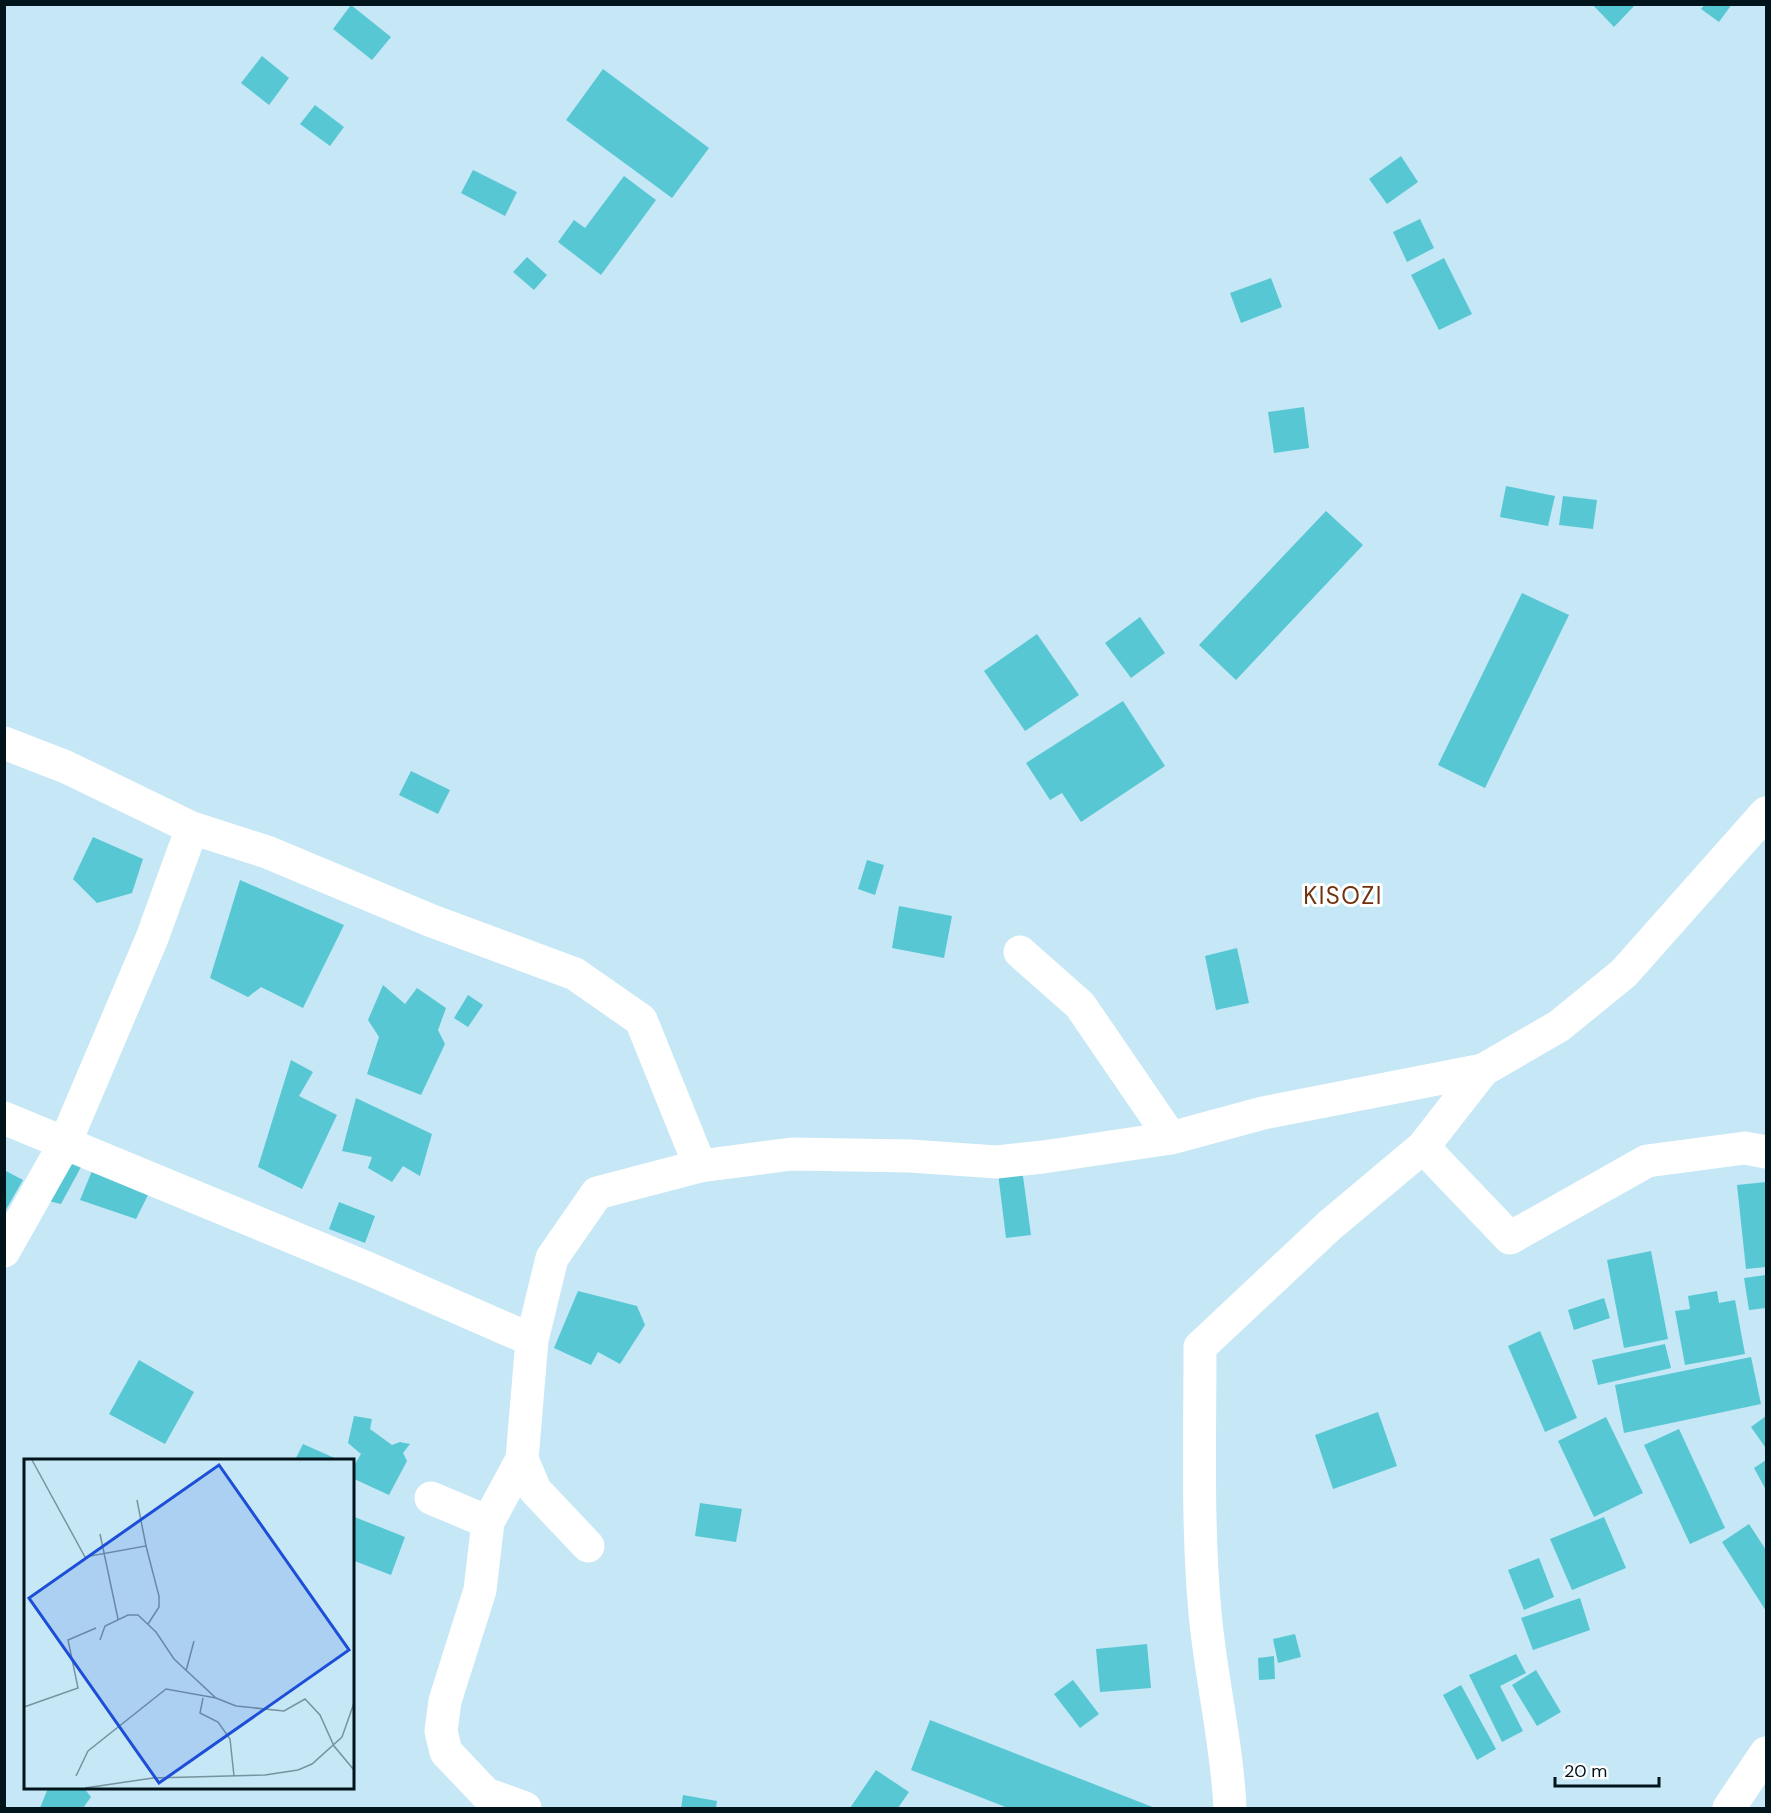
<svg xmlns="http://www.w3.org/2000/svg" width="1771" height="1813" font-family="'DM Sans',sans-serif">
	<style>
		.building { fill: #58c7d4 }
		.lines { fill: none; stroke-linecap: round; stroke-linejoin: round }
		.minor { stroke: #fff; stroke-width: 33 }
		.tertiary { stroke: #fff; stroke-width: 33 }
		.labels { text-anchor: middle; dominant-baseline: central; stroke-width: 6; stroke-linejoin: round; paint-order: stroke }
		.quarter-label { font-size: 24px; letter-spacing: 1.5px; fill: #70310e; stroke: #fff }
		.inset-road { fill: none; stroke: #77939e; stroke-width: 1.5 }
		.view { fill: #1d4ed8; fill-opacity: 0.15; stroke: #1d4ed8; stroke-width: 3 }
		.inset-edge { fill: none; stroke: #02141b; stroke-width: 3 }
	</style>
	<rect width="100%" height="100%" fill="#c5e7f6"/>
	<path class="building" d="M1592,4H1636L1614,27Z
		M1705,4H1732L1719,22L1701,9Z
		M351,5L391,37L372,60L333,29Z
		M262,56L289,78L269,105L241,83Z
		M603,69L709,148L672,198L566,120Z
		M315,105L344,127L330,146L300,124Z
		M1401,156L1418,182L1387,204L1369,179Z
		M473,170L517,192L505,216L461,193Z
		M624,176L656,200L601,275L558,242L574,220L585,228Z
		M1420,219L1434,248L1407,262L1393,232Z
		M527,257L547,275L534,290L513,272Z
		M1444,258L1472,314L1439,330L1411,275Z
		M1271,278L1282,307L1241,323L1230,293Z
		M1304,407L1309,448L1274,453L1268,412Z
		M1506,486L1555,496L1548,526L1500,517Z
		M1563,496L1597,500L1593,529L1559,525Z
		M1326,511L1363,545L1236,680L1199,645Z
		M1522,593L1569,615L1485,788L1438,765Z
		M1140,617L1165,653L1131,678L1105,643Z
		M1037,634L1079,695L1025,731L984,671Z
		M1123,701L1165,766L1081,822L1062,793L1050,800L1026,763Z
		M411,771L450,790L438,814L399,795Z
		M93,837L143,859L132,893L97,903L73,879Z
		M867,860L884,865L875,895L858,889Z
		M240,880L344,925L303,1008L261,987L248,997L210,978Z
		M899,906L952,916L944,958L892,948Z
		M1237,948L1249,1003L1216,1010L1205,956Z
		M383,985L405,1004L417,988L446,1008L438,1030L445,1044L421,1095L367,1074L379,1037L368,1020Z
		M468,995L483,1005L468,1027L454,1018Z
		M291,1060L313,1072L299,1096L337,1115L302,1189L258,1167Z
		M356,1098L432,1134L420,1176L403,1166L392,1182L368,1168L372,1157L342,1151Z
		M62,1159L81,1167L61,1204L40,1199Z
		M94,1166L151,1189L136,1219L80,1200Z
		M1022,1169L1031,1235L1006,1238L998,1173Z
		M4,1170L23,1180L4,1213Z
		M1766,1182V1267L1746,1269L1737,1185Z
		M339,1202L375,1216L365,1243L329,1229Z
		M1651,1251L1668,1339L1624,1348L1607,1260Z
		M1766,1275V1308L1749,1310L1744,1278Z
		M578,1291L637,1306L645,1325L620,1364L598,1352L591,1365L554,1348Z
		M1717,1291L1719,1303L1735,1300L1745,1354L1685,1365L1675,1311L1690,1309L1688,1296Z
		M1604,1298L1610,1318L1574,1330L1568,1310Z
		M1540,1331L1577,1418L1545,1432L1508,1346Z
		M1665,1344L1671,1368L1598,1385L1592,1360Z
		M1751,1357L1761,1404L1624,1433L1615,1385Z
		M139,1360L194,1392L165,1444L109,1414Z
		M1378,1412L1397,1466L1333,1489L1315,1435Z
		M354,1416L372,1419L370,1429L392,1445L400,1442L410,1444L403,1453L407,1461L389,1495L352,1478V1469L361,1454L348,1443Z
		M1766,1416V1446L1765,1447L1751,1427Z
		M1606,1417L1643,1493L1594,1517L1558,1441Z
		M1679,1429L1725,1528L1690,1544L1644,1445Z
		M303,1444L339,1460H295Z
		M1766,1460V1490L1754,1468Z
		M700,1503L742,1509L736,1542L695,1536Z
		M352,1516L405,1537L391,1575L352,1560Z
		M1604,1517L1626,1568L1572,1590L1550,1539Z
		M1749,1524L1766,1550V1611L1722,1542Z
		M1539,1558L1554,1597L1524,1610L1508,1570Z
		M1580,1598L1590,1630L1533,1650L1521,1618Z
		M1295,1634L1301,1657L1278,1663L1273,1639Z
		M1147,1644L1151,1688L1100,1692L1096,1649Z
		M1516,1654L1526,1673L1500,1686L1523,1731L1502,1742L1469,1675Z
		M1274,1656L1275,1679L1259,1680L1258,1658Z
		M1536,1670L1561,1712L1537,1726L1512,1685Z
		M1073,1680L1099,1714L1080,1728L1054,1694Z
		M1461,1685L1496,1749L1477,1760L1443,1695Z
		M930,1720L1155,1808H1008L911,1770Z
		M876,1770L909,1792L898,1808H850Z
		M48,1788H84L91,1797L83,1808H40Z
		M683,1795L717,1801L716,1808H681Z"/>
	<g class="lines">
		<path class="minor" d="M4,743L66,767L192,828L152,938L65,1143L4,1251
			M192,828L267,852L432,921L575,974L641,1020L700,1166
			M1020,952L1080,1005L1171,1138
			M4,1118L367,1268L532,1340
			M1423,1147L1510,1238L1647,1161L1745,1148L1766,1152
			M431,1498L488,1522L522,1459
			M488,1522L480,1590L445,1701L441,1731L446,1752L486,1794L525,1808
			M588,1546L535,1490L522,1459L532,1340L552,1258L597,1193L700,1166L792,1154L910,1156L997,1162L1043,1157L1171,1138L1263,1113L1483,1070L1559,1026L1624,973L1766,813
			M1230,1808C1227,1743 1211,1679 1205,1613C1197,1525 1200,1435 1200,1347L1329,1226L1423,1147L1483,1070"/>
		<path class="tertiary" d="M1729,1808L1766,1753"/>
	</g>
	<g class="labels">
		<g class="quarter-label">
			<text x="1343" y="895">KISOZI</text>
		</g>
	</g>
	<g transform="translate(24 1459)">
		<rect width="330" height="330" fill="#c5e7f6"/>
		<path class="inset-road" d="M8,1L61,98L122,87L113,41M76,75L94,160M122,87L135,137V148L124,165M76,181L81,167L104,156H114L132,173L150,200L192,239L212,247L260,252L281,240L296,256L310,287L330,311M162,212L170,182M179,239L176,254L194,263L206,280L210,317M0,248L54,229L44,181L72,169M52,317L64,292L142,230L192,239M61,329L129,319L241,316L274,311L288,305L318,278L330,244"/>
		<path class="view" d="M195,6L325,191L135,324L5,139Z"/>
		<rect width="330" height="330" class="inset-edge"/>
	</g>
	<rect width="1771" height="1813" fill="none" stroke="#02141b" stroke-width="12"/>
	<path d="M1555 1777v9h104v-9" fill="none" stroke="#02141b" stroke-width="3"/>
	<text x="1564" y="1777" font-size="18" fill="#02141b" stroke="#ffffff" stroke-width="4.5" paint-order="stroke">20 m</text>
</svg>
